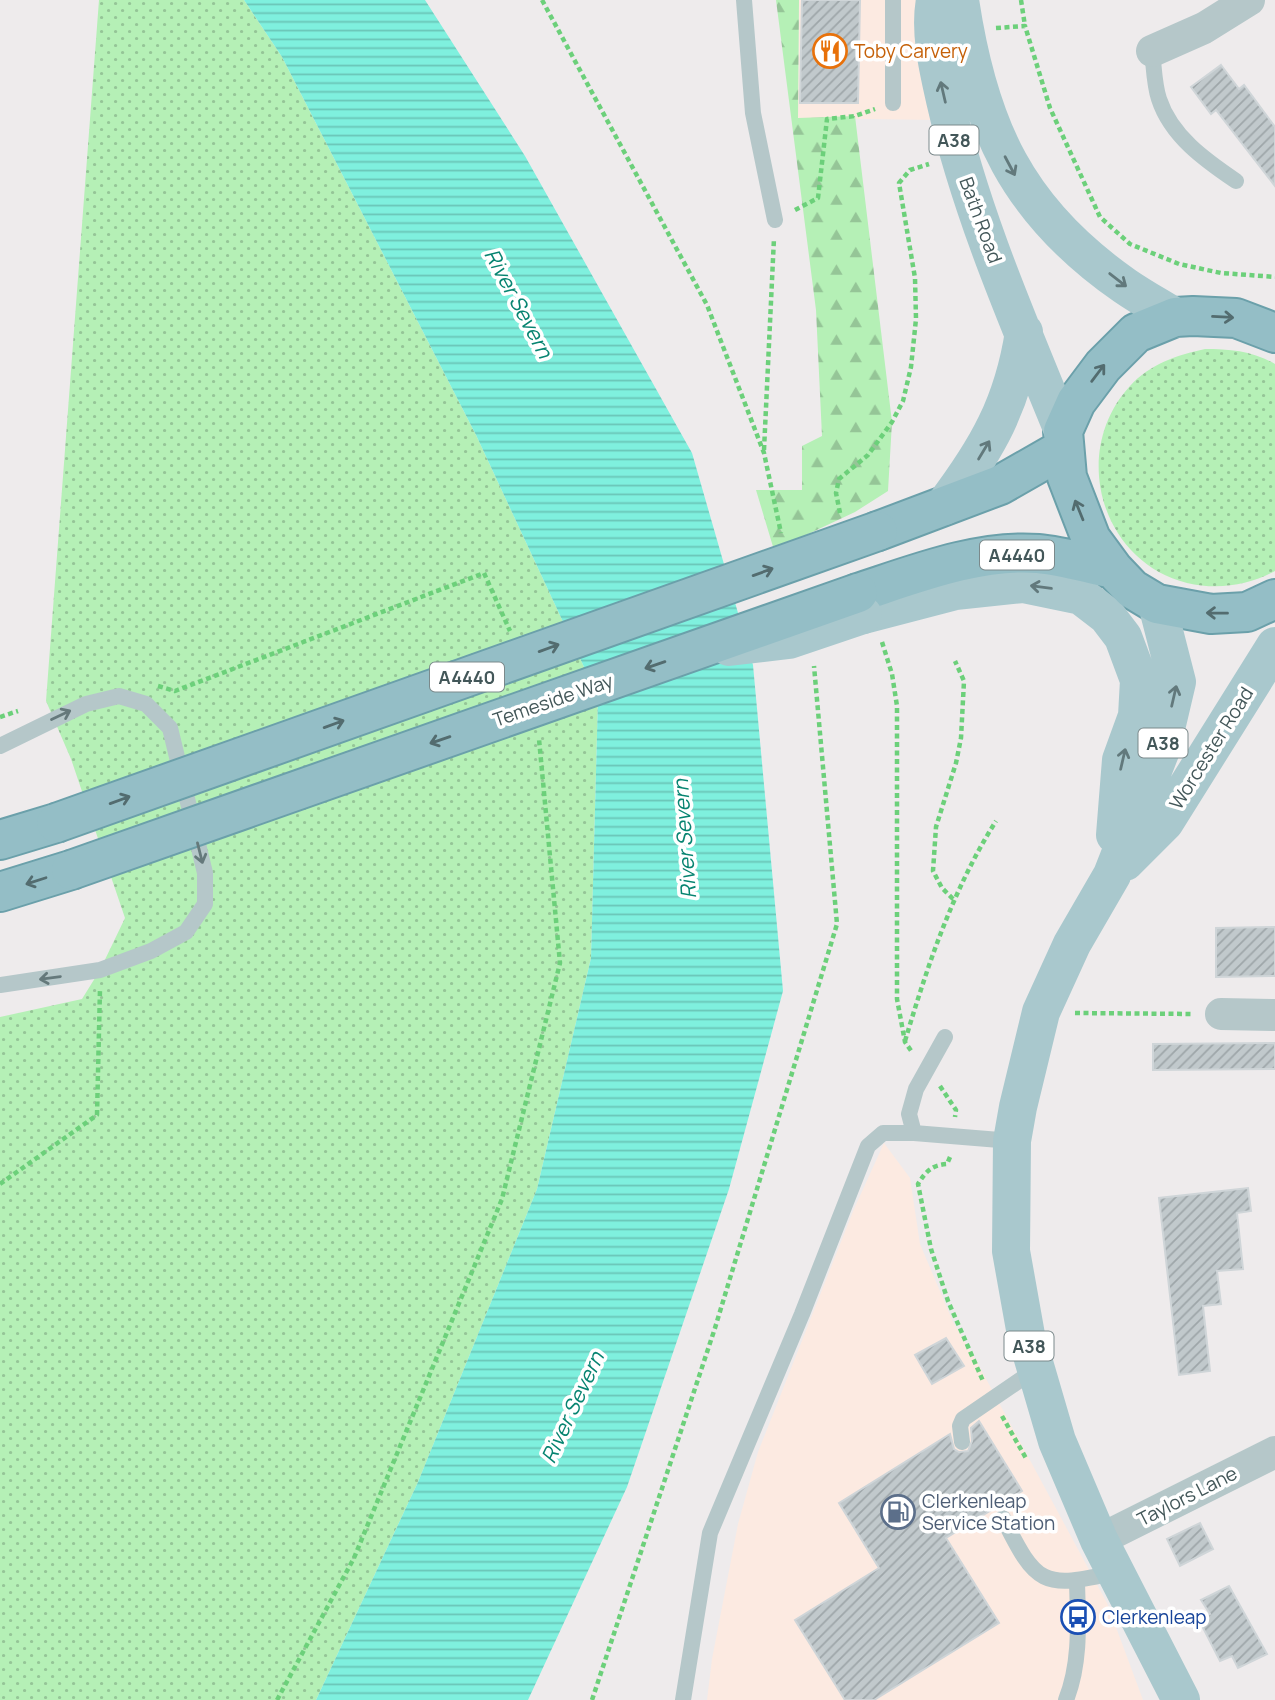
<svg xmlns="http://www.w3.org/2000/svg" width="1275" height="1700" font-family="Manrope,sans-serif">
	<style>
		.commercial { fill: #fceae1 }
		.grass { fill: url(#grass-dots) }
		.forest { fill: url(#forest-firs) }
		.water { fill: url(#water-rules) }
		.building { fill: url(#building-hatch); stroke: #cfd5d8; stroke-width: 2 }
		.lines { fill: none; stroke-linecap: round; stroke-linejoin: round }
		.trunk-casing { stroke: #6ba0aa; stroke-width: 42 }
		.path { stroke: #6cd07a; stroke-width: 4.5; stroke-dasharray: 5 3.5; stroke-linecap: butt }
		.service { stroke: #b5c7c9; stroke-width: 16 }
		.minor { stroke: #b5c7c9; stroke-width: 32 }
		.primary { stroke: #a9c8cd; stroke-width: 38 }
		.trunk { stroke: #94bec6; stroke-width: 38 }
		.trunk-bridge-casing { stroke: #6ba0aa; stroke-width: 42; stroke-linecap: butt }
		.primary-bridge { stroke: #a9c8cd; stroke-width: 38 }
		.trunk-bridge { stroke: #94bec6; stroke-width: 38 }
		.oneway { stroke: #62797c }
		.oneway2 { stroke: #536c6f }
		.oneway3 { stroke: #65797b }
		.labels { text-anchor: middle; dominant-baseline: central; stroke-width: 7; stroke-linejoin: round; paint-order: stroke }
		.shield { fill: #fff; stroke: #7b898b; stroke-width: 2 }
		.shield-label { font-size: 18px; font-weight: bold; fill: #435759 }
		.food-label { font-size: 19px; fill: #c56008; stroke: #fff; text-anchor: start }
		.street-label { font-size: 19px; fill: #435759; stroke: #fff }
		.service-label { font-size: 19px; fill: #4e5e75; stroke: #fff; text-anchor: start }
		.transit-label { font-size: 19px; fill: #164399; stroke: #fff; text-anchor: start }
		.water-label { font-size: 21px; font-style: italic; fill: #078471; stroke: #fff }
	</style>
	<defs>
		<pattern id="grass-dots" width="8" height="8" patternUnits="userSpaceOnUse" patternTransform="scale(1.75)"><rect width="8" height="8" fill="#b5f0b6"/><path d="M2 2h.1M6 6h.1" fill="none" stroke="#95c597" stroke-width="1.8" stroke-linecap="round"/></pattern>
		<pattern id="forest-firs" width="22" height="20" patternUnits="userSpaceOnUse" patternTransform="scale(1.75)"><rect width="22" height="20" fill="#b5f0b6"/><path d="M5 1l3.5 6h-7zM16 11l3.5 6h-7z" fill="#95c597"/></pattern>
		<pattern id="water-rules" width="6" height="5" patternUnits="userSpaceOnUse" patternTransform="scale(1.75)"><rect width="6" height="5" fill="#7ff0de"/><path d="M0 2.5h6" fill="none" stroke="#6ac5b7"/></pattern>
		<pattern id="building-hatch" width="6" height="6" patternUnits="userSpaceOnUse" patternTransform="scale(1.75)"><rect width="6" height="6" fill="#c1c9cc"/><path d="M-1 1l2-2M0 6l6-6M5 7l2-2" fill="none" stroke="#9ea6a9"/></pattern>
	</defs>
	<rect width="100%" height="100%" fill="#eeebec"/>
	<path class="commercial" d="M799,0H925L937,120L798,118Z
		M884,1143L910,1178L920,1244L953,1322L977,1362L1107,1603L1143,1700H707L712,1659L738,1524L758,1452L854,1209Z"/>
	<path class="grass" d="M99,0H244L282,57L476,435L598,697L591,958L537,1189L418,1482L316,1700H0V1017L82,999L100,970L125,918L71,759L46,701Z
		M1205,349C1230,349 1253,351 1275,364V571C1248,586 1217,590 1187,583C1100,561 1070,451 1130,386C1150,364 1177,355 1205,349Z"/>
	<path class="forest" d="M776,0H799L798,118L855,116L892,422L888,491L855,512L774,550L756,490H802V446L822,436L816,310Z"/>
	<path class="water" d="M244,0H425L525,156L692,453L753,665L783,991L729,1189L627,1487L528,1700H316L418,1482L537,1189L591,958L598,697L476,435L282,57Z"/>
	<path class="building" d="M802,0H860L858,103H800Z
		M1221,65L1239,89L1244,85L1275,127V186L1216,110L1211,114L1191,87Z
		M1275,927V976L1216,977V928Z
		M1275,1043V1069L1153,1070V1044Z
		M1248,1188L1251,1211L1237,1213L1243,1269L1217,1271L1221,1304L1203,1306L1210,1371L1179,1375L1159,1198Z
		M946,1338L964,1366L932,1384L915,1355Z
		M979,1421L1022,1491L946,1538L999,1623L874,1700H845L795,1620L879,1568L839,1503L950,1434L954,1449L959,1452L968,1451L972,1441L971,1428Z
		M1200,1523L1213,1549L1180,1566L1167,1539Z
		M1229,1586L1267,1654L1238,1668L1232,1656L1220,1661L1199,1620L1210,1614L1201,1600Z"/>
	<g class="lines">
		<g class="trunk-casing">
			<path id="trunk" d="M1275,333L1236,318L1193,316L1175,317L1136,333L1103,366L1076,402L1063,431L1067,477L1091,539L1113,569L1132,589L1157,604L1211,614L1247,612L1275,599
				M878,531L1000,485L1063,449
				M858,593C913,575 979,549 1038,554C1062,556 1088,564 1113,569
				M0,840L56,823
				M0,892L71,870"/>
		</g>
		<path class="path" d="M542,0L707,305L764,453L781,533
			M1021,0L1025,26
			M996,28L1025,26L1050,108L1100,217L1130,244L1179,264L1221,273L1275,277
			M795,210L818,198L827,119L855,116L875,109
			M764,450L774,238
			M840,513L836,493L839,479L868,455L892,422L903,401L911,367L916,319L915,278L899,183L910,170L929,164
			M882,642L892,674L897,706V999L905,1042L912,1052
			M158,686L175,691L484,573L510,631
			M0,717L18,711
			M953,899L942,888L933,871L936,827L956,763L961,738L964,681L955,661
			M1075,1013L1193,1014
			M905,1041C928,964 953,889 996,821
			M940,1086L956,1110L955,1117
			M950,1157L947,1164C932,1165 926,1171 918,1184L931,1249L948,1301L983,1381
			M0,1184L97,1115L100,989
			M1002,1416L1027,1460
			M277,1700L354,1558L502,1199L560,963L539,739
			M592,1700L715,1328L837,924L814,666"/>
		<path class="service" d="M744,0L753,113L775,220
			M893,0V103
			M1152,51C1154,66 1154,84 1159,99C1171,136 1205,160 1236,181
			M0,746L86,704L119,696L146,704L170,728L205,873V904L186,932L151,951L100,970L0,985
			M914,1133L909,1114L916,1089L945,1037
			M962,1442L960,1426L963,1419L1036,1369
			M1003,1518C1036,1584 1042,1590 1116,1572
			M683,1700L710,1533L802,1314L868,1146L883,1133H914L1012,1141
			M1066,1700C1081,1662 1078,1622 1077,1582"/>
		<path class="minor" d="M1152,51L1204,28L1249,0
			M1221,1014L1275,1015
			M1099,1540L1275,1452"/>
		<path class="primary" d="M935,0C929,32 938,69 945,100C971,214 1019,323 1063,431
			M960,0C979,127 1017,211 1125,286C1141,297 1159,307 1175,317
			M944,506C987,449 1013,404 1024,332
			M1157,604L1177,682L1161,750L1112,875L1072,944L1041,1012L1018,1107L1012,1141L1011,1251L1026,1335L1057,1441L1099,1540L1181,1700
			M863,615L955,591L1023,584L1081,596L1107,616L1123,637L1139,680L1137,716L1121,760L1115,835
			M1125,862L1165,822L1275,646"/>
		<use href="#trunk" class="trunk"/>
		<g class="trunk-bridge-casing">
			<path id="trunk-bridge" d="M56,823L878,531
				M71,870L858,593"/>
		</g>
		<path class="primary-bridge" d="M729,647L789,640L863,615"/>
		<use href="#trunk-bridge" class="trunk-bridge"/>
	</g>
	<defs><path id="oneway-shaft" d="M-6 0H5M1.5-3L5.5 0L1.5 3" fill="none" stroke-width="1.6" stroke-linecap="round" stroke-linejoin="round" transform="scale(1.75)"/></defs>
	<g class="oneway">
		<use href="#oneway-shaft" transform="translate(943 92) rotate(-103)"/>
		<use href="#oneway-shaft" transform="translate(1010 166) rotate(62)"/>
		<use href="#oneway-shaft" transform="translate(1118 280) rotate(38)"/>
		<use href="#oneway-shaft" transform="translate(984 450) rotate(-59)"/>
		<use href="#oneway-shaft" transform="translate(1041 587) rotate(-172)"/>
		<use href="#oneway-shaft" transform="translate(1174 696) rotate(-77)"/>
		<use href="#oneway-shaft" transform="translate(1123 759) rotate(-77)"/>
	</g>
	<g class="oneway2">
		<use href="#oneway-shaft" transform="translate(1223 317) rotate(3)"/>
		<use href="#oneway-shaft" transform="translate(1098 373) rotate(-53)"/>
		<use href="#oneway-shaft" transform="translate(1079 510) rotate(-112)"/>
		<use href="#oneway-shaft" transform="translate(763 572) rotate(-20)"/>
		<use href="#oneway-shaft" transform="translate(1217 613) rotate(-179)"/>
		<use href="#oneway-shaft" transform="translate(549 648) rotate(-20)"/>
		<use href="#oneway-shaft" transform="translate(655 665) rotate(161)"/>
		<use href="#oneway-shaft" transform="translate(334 724) rotate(-20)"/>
		<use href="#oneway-shaft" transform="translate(440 740) rotate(161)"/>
		<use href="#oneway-shaft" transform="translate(120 800) rotate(-20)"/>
		<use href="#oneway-shaft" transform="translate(36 881) rotate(162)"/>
	</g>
	<g class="oneway3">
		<use href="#oneway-shaft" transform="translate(61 715) rotate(-25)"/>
		<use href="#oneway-shaft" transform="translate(200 853) rotate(76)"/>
		<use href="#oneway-shaft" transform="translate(50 978) rotate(172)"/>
	</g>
	<defs>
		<g id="restaurant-ring" transform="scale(1.75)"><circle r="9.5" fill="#fff" stroke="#e8710a" stroke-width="1.5"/><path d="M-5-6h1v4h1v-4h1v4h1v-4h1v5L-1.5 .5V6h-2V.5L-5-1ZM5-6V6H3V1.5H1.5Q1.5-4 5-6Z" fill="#e8710a"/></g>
		<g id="fuel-ring" transform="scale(1.75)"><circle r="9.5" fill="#fff" stroke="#5c6f8a" stroke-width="1.5"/><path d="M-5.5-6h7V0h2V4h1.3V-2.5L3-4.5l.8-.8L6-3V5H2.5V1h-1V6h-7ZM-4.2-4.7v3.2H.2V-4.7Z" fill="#5c6f8a"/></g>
		<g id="bus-ring" transform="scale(1.75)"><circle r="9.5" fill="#fff" stroke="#1a4fb4" stroke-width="1.5"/><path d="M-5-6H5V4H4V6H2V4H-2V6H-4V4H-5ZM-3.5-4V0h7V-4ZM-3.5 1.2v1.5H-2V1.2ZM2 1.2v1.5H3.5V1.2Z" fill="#1a4fb4"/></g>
	</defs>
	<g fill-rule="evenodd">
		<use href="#restaurant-ring" x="830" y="51"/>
		<use href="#fuel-ring" x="898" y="1512"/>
		<use href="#bus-ring" x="1078" y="1617"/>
	</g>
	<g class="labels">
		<g class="shield">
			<rect x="929.5" y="125.5" width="49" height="29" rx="5"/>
			<rect x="980" y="540.5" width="74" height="29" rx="5"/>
			<rect x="430" y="662.5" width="74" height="29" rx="5"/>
			<rect x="1138.5" y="728.5" width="49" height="29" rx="5"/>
			<rect x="1004.5" y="1331.5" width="49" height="29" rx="5"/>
		</g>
		<g class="shield-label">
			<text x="954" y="140">A38</text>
			<text x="1017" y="555">A4440</text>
			<text x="467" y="677">A4440</text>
			<text x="1163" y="743">A38</text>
			<text x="1029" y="1346">A38</text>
		</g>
		<g class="food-label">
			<text x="854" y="51">Toby Carvery</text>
		</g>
		<g class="street-label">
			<text transform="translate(981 220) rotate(70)">Bath Road</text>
			<text transform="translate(553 700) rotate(-19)">Temeside Way</text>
			<text transform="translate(1211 748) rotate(-58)">Worcester Road</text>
			<text transform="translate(1187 1496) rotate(-27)">Taylors Lane</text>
		</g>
		<g class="service-label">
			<text x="922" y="1501">Clerkenleap<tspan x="922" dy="22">Service Station</tspan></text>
		</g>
		<g class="transit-label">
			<text x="1102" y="1617">Clerkenleap</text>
		</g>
		<g class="water-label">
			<text transform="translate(519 303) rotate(62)">River Severn</text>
			<text transform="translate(684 839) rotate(-94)">River Severn</text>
			<text transform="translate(572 1407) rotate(-65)">River Severn</text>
		</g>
	</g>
</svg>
